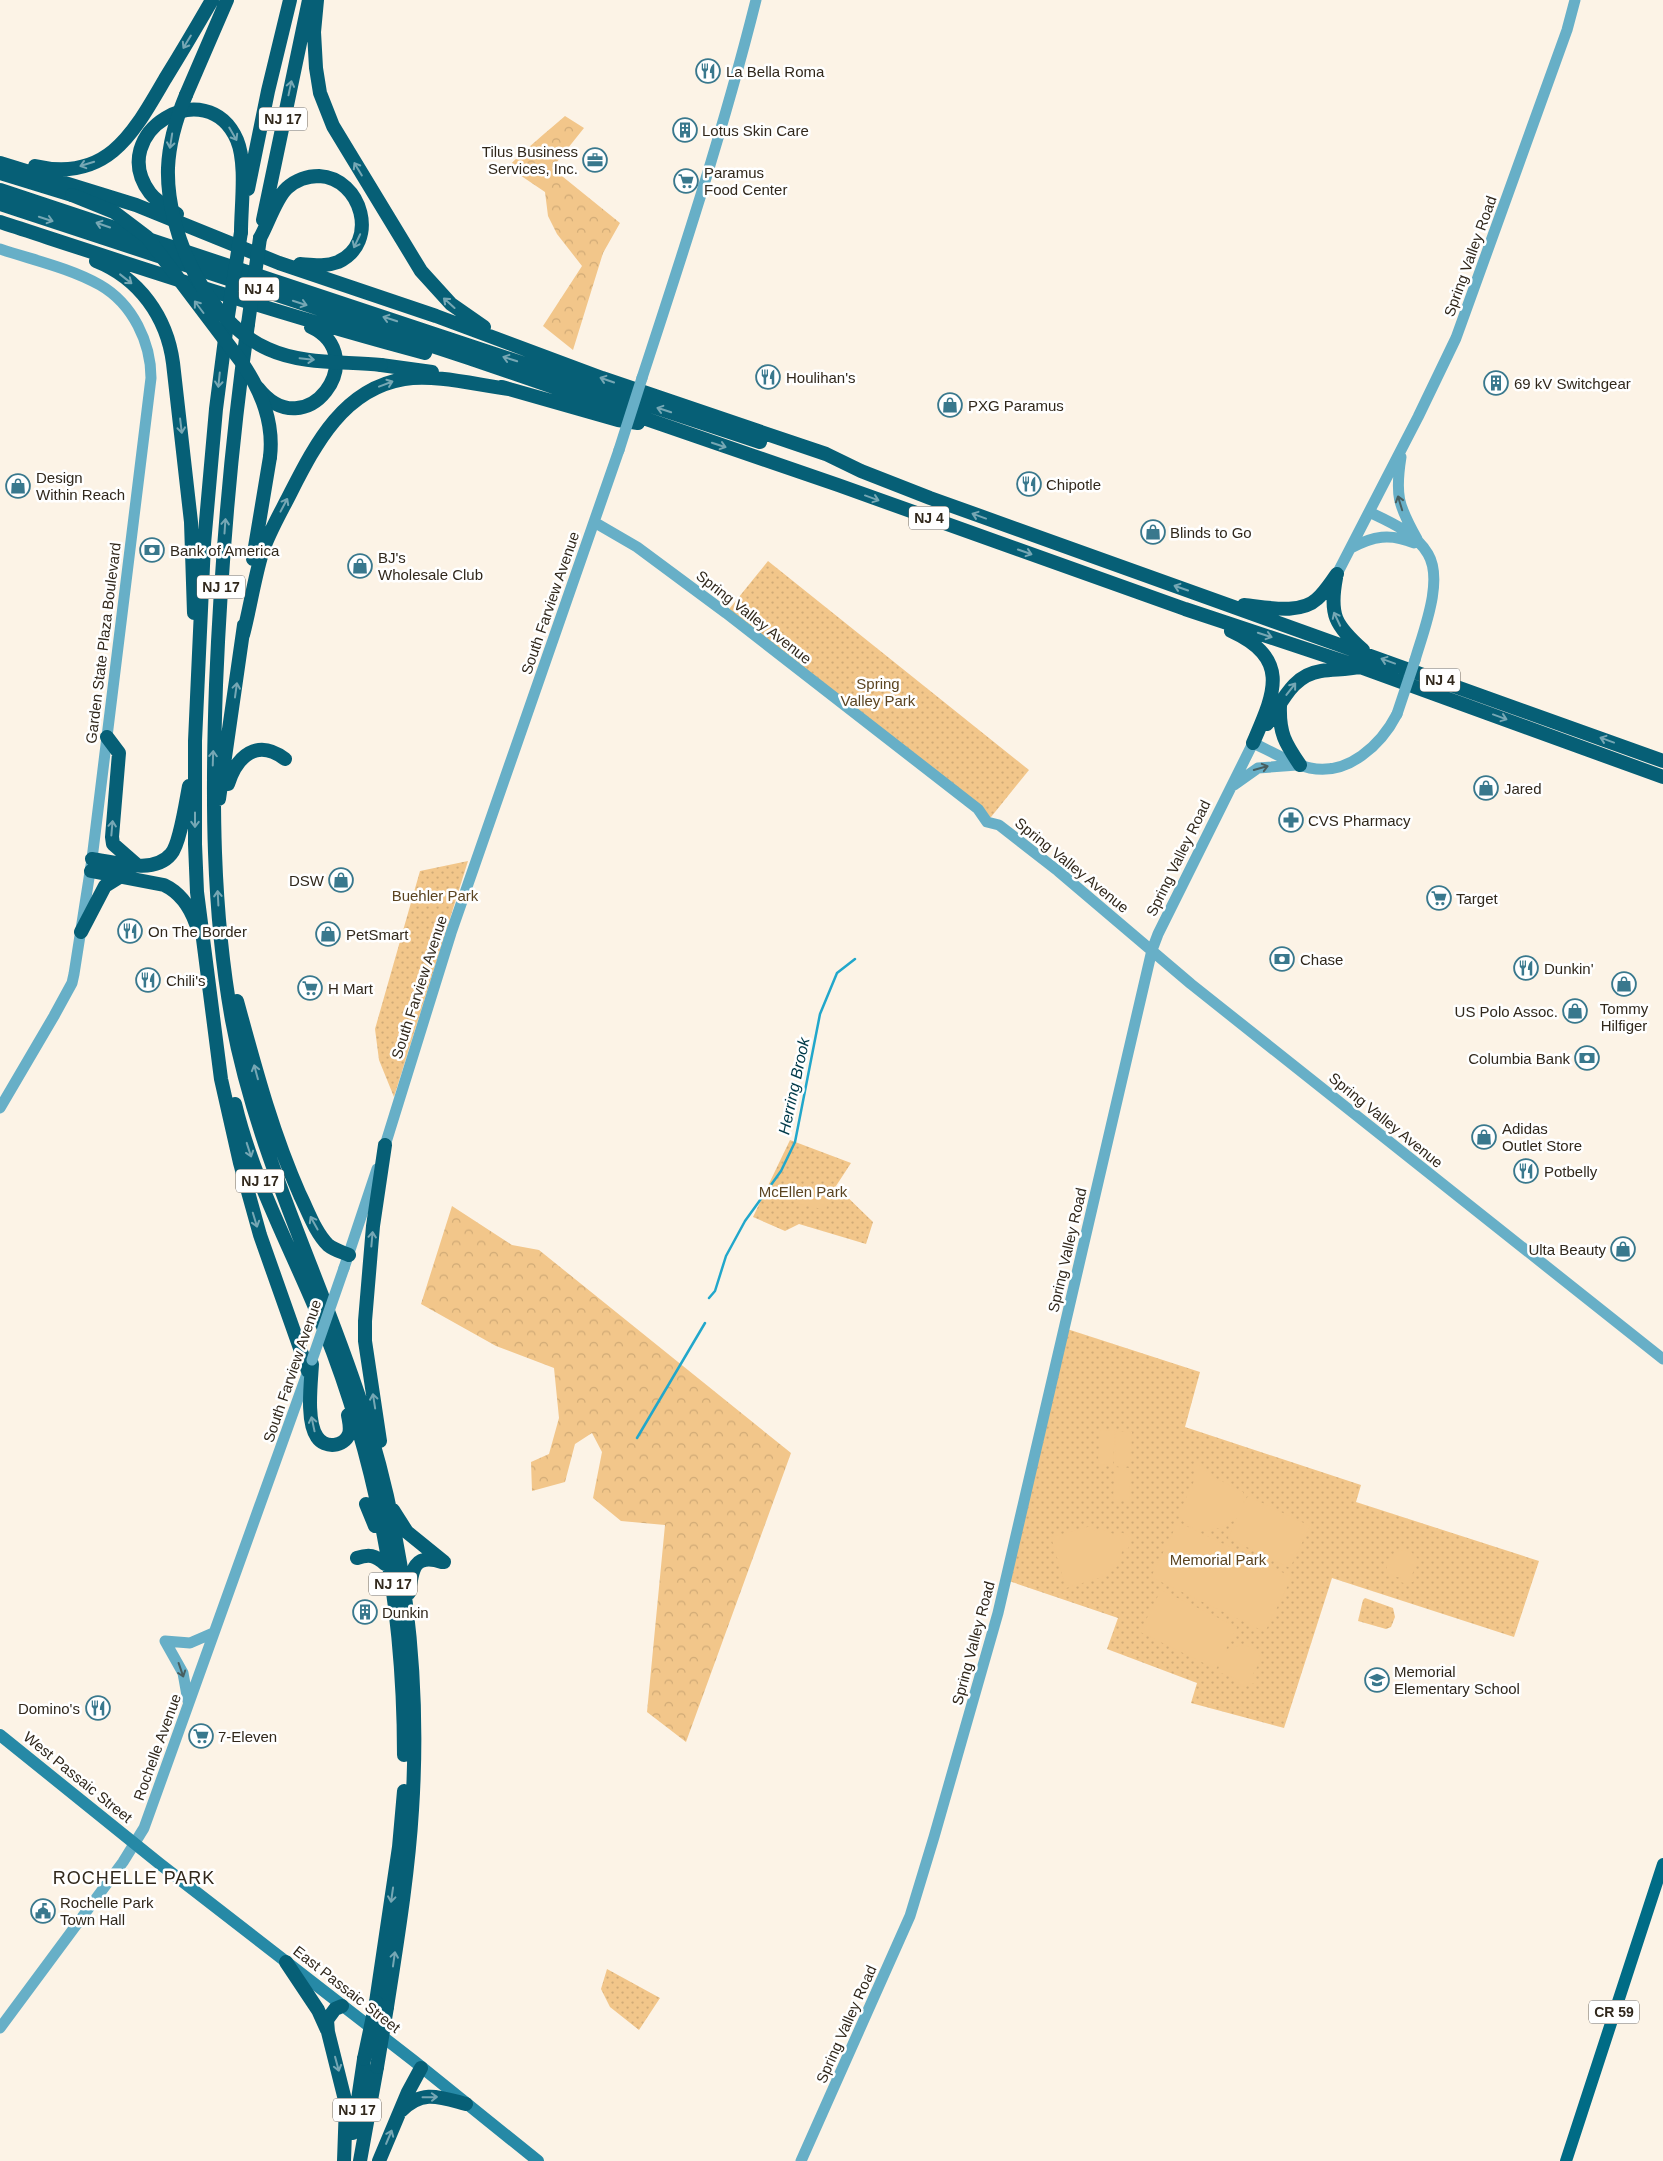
<svg xmlns="http://www.w3.org/2000/svg" width="1663" height="2161" font-family="Helvetica,sans-serif">
	<style>
		.grass { fill: url(#grass-dots) }
		.forest { fill: url(#forest-crowns) }
		.pitch { fill: #f2c68a }
		.lines { fill: none; stroke-linecap: round; stroke-linejoin: round }
		.stream { stroke: #21a7cb; stroke-width: 2.5 }
		.tertiary { stroke: #67afc7; stroke-width: 11 }
		.secondary { stroke: #2689a6; stroke-width: 12 }
		.primary { stroke: #006c86; stroke-width: 12 }
		.trunk { stroke: #065f76; stroke-width: 14 }
		.tertiary-bridge { stroke: #67afc7; stroke-width: 11 }
		.trunk-bridge { stroke: #065f76; stroke-width: 14 }
		.oneway { stroke: #76a7b4 }
		.oneway2 { stroke: #475e60 }
		.labels { text-anchor: middle; dominant-baseline: central; stroke-width: 5; stroke-linejoin: round; paint-order: stroke }
		.shield { fill: #fff; stroke: #6f6860; stroke-width: 1 }
		.shield-label { font-size: 14px; font-weight: bold; fill: #31281c }
		.poi-label { font-size: 15px; fill: #31281c; stroke: #fff; text-anchor: start }
		.street-label { font-size: 15px; fill: #31281c; stroke: #fff }
		.park-label { font-size: 15px; fill: #5b4421; stroke: #fff }
		.water-label { font-size: 16px; font-style: italic; fill: #003a49; stroke: #fff }
		.quarter-label { font-size: 18px; letter-spacing: 1px; fill: #31281c; stroke: #fff }
	</style>
	<defs>
		<pattern id="grass-dots" width="8" height="8" patternUnits="userSpaceOnUse" patternTransform="scale(1.25)"><rect width="8" height="8" fill="#f2c68a"/><path d="M2 2h.1M6 6h.1" fill="none" stroke="#d0aa76" stroke-width="1.8" stroke-linecap="round"/></pattern>
		<pattern id="forest-crowns" width="20" height="18" patternUnits="userSpaceOnUse" patternTransform="scale(1.25)"><rect width="20" height="18" fill="#f2c68a"/><path d="M2 6a3 3 0 1 1 6 0M12 15a3 3 0 1 1 6 0" fill="none" stroke="#d0aa76"/></pattern>
	</defs>
	<rect width="100%" height="100%" fill="#fcf3e6"/>
	<path class="grass" d="M768,561L1029,770L987,822L726,613Z
		M468,861L394,1097L379,1060L375,1029L420,871Z
		M790,1140L851,1163L836,1186L873,1222L866,1244L799,1224L785,1231L753,1217Z
		M1064,1328L1200,1372L1185,1427L1361,1485L1356,1502L1539,1561L1514,1637L1332,1578L1284,1728L1191,1703L1197,1683L1107,1649L1118,1618L1006,1580Z
		M1365,1598L1393,1608L1395,1617L1391,1627L1386,1629L1358,1621L1363,1600Z
		M607,1969L660,1998L639,2030L610,2007L601,1989Z"/>
	<path class="forest" d="M565,116L584,128L552,168L620,223L603,253L573,350L543,326L582,266L557,234L548,216L545,192L508,167C525,149 546,133 565,116Z
		M452,1206L512,1245L539,1250L791,1453L686,1742L647,1712L665,1525L621,1521L593,1498L602,1452L592,1433L575,1444L565,1482L532,1491L531,1462L549,1454L559,1418L554,1368L496,1346L421,1304Z"/>
	<path class="pitch" d="M799,1185L830,1192L826,1210L795,1203Z
		M1100,1430L1115,1431L1113,1465L1098,1464Z
		M1116,1431L1132,1432L1130,1466L1115,1465Z
		M1201,1465L1207,1472L1206,1473L1243,1492L1244,1503L1248,1496L1310,1526L1290,1568L1228,1538L1237,1518C1219,1532 1193,1538 1178,1515L1195,1479L1194,1476L1196,1466Z
		M1115,1467L1131,1468L1129,1501H1113Z
		M1178,1522L1292,1577L1265,1632L1151,1577Z
		M1091,1526L1093,1531L1100,1528L1118,1536L1120,1532L1128,1535L1131,1540L1128,1549L1123,1548L1117,1567L1105,1570L1106,1576L1066,1588L1051,1537Z
		M1402,1550L1411,1552L1418,1559L1412,1575L1416,1577L1414,1581L1408,1584L1400,1582L1401,1578L1389,1575C1383,1563 1390,1553 1402,1550Z
		M1161,1590L1237,1627L1224,1653C1237,1642 1256,1642 1261,1660L1253,1674L1256,1678L1254,1683L1245,1687L1238,1684L1239,1680L1221,1673V1660L1216,1669L1140,1632Z"/>
	<g class="lines">
		<path class="stream" d="M709,1298L715,1291L726,1256L745,1221L781,1171L795,1142L820,1014L837,973L855,959
			M637,1438L705,1323"/>
		<path class="tertiary" d="M0,249C33,260 70,268 100,285C133,304 151,343 151,378L92,859L74,974L72,983L54,1016L0,1108
			M642,378C683,253 724,128 756,0
			M1401,457C1395,495 1398,505 1417,539
			M1369,512C1390,522 1416,533 1428,554C1444,581 1423,632 1415,660
			M594,522L637,547L726,613L978,809L987,822L999,825L1058,871L1191,984L1663,1359
			M1351,548C1373,536 1390,533 1414,543
			M1337,574L1418,417L1456,338L1567,30L1575,0
			M1234,785L1258,768L1297,765
			M383,1152L451,933L619,450
			M344,1268L377,1169
			M165,1641L183,1673L188,1701
			M165,1641L190,1643L213,1633
			M0,2028L123,1862L144,1828L308,1371
			M801,2161L910,1916L934,1837L998,1613L1152,950L1158,934L1253,743C1271,751 1291,764 1310,768C1348,776 1381,745 1397,714"/>
		<path class="secondary" d="M0,1735L160,1864L414,2061L538,2161"/>
		<path class="primary" d="M1566,2161L1663,1864"/>
		<path class="trunk" d="M317,0L314,32L316,68L320,93L333,126L421,271L451,304L484,327
			M186,95L227,0
			M0,163L136,205L279,263L436,316L602,378L826,454L861,471L930,498L1663,761
			M35,166C108,183 134,132 165,79C181,53 197,26 212,0
			M0,173L72,195
			M248,189L268,91L290,0
			M0,190L760,442
			M0,204L469,358L838,485L1185,609L1360,667L1663,777
			M177,214C167,207 157,202 150,193C105,133 207,71 237,140C247,164 241,205 241,232
			M263,220L309,0
			M0,222C141,268 281,315 425,353
			M260,238C268,224 276,198 287,188C296,180 307,176 319,176C362,178 380,243 338,262C325,267 313,265 300,264
			M96,261C139,278 167,317 173,363L191,522L194,613
			M228,316L216,409L204,544L195,741V844L197,892L221,1079L240,1163L260,1235L308,1371
			M248,324C231,444 221,564 216,685C212,796 212,909 232,1020C257,1155 319,1273 361,1403C404,1533 421,1674 412,1810C408,1876 397,1942 387,2007
			M381,365L432,372
			M502,387L618,420L638,423
			M258,388C306,449 373,356 311,327
			M253,559L270,457
			M1336,578C1329,615 1335,625 1363,650
			M1244,605C1266,607 1300,615 1317,599C1325,592 1331,582 1337,574
			M1231,631C1292,659 1274,694 1253,743
			M243,635C250,608 254,580 262,553C269,532 281,512 291,492C316,443 344,389 404,379C436,374 477,385 509,389
			M1280,706C1279,733 1285,743 1300,765
			M1267,724C1282,703 1292,675 1321,671C1334,669 1346,670 1360,667
			M107,737L119,753L112,837L113,844L137,865
			M228,784C237,756 257,738 285,759
			M219,799L244,625
			M92,859C115,862 154,875 171,854C180,844 186,801 189,786
			M91,871L164,885C181,893 190,907 196,924
			M81,932L105,886L121,876
			M237,1001C255,1067 272,1132 300,1195C308,1211 315,1232 328,1245C334,1250 342,1252 349,1255
			M235,1104C254,1183 294,1254 324,1329C378,1465 404,1608 404,1755
			M312,1364C311,1383 306,1421 317,1437C325,1449 344,1447 349,1434C351,1428 349,1421 348,1415
			M380,1441L365,1341V1321L373,1226L385,1145
			M366,1504L375,1526
			M393,1510L407,1532L444,1562
			M357,1558C369,1554 375,1555 385,1564
			M409,1593C412,1569 414,1553 442,1562
			M286,1962L318,2010L327,2030
			M376,2002L399,1847L404,1791
			M342,2006L335,2009L327,2020L328,2032L346,2104L344,2161
			M401,2111C422,2089 440,2097 466,2104
			M353,2133L364,2059
			M360,2161L377,2067
			M379,2161L408,2092L421,2068"/>
		<path class="tertiary-bridge" d="M619,450L642,378
			M1397,714L1415,660
			M312,1360L344,1268"/>
		<path class="trunk-bridge" d="M186,95C176,119 169,142 168,168C166,233 207,322 268,349C303,365 344,361 381,365
			M72,195L114,212L147,237L243,364C262,393 274,423 270,457
			M228,316L241,232
			M248,324L260,238
			M364,2059L376,2002
			M377,2067L387,2007"/>
	</g>
	<defs><path id="oneway-shaft" d="M-6 0H5M1.5-3L5.5 0L1.5 3" fill="none" stroke-width="1.6" stroke-linecap="round" stroke-linejoin="round" transform="scale(1.25)"/></defs>
	<g class="oneway">
		<use href="#oneway-shaft" transform="translate(187 42) rotate(121)"/>
		<use href="#oneway-shaft" transform="translate(290 88) rotate(-78)"/>
		<use href="#oneway-shaft" transform="translate(233 134) rotate(60)"/>
		<use href="#oneway-shaft" transform="translate(171 141) rotate(99)"/>
		<use href="#oneway-shaft" transform="translate(87 164) rotate(163)"/>
		<use href="#oneway-shaft" transform="translate(358 169) rotate(-121)"/>
		<use href="#oneway-shaft" transform="translate(46 219) rotate(18)"/>
		<use href="#oneway-shaft" transform="translate(103 225) rotate(-161)"/>
		<use href="#oneway-shaft" transform="translate(357 241) rotate(115)"/>
		<use href="#oneway-shaft" transform="translate(126 279) rotate(38)"/>
		<use href="#oneway-shaft" transform="translate(300 303) rotate(18)"/>
		<use href="#oneway-shaft" transform="translate(449 303) rotate(-138)"/>
		<use href="#oneway-shaft" transform="translate(199 307) rotate(-127)"/>
		<use href="#oneway-shaft" transform="translate(390 319) rotate(-162)"/>
		<use href="#oneway-shaft" transform="translate(307 359) rotate(6)"/>
		<use href="#oneway-shaft" transform="translate(510 359) rotate(-162)"/>
		<use href="#oneway-shaft" transform="translate(219 380) rotate(96)"/>
		<use href="#oneway-shaft" transform="translate(607 380) rotate(-161)"/>
		<use href="#oneway-shaft" transform="translate(386 384) rotate(-21)"/>
		<use href="#oneway-shaft" transform="translate(664 410) rotate(-162)"/>
		<use href="#oneway-shaft" transform="translate(181 426) rotate(83)"/>
		<use href="#oneway-shaft" transform="translate(719 445) rotate(18)"/>
		<use href="#oneway-shaft" transform="translate(872 498) rotate(20)"/>
		<use href="#oneway-shaft" transform="translate(284 505) rotate(-62)"/>
		<use href="#oneway-shaft" transform="translate(979 516) rotate(-160)"/>
		<use href="#oneway-shaft" transform="translate(225 526) rotate(-86)"/>
		<use href="#oneway-shaft" transform="translate(1025 552) rotate(19)"/>
		<use href="#oneway-shaft" transform="translate(1181 588) rotate(-161)"/>
		<use href="#oneway-shaft" transform="translate(1337 619) rotate(-115)"/>
		<use href="#oneway-shaft" transform="translate(1265 635) rotate(18)"/>
		<use href="#oneway-shaft" transform="translate(1388 661) rotate(-160)"/>
		<use href="#oneway-shaft" transform="translate(1291 689) rotate(-52)"/>
		<use href="#oneway-shaft" transform="translate(236 690) rotate(-82)"/>
		<use href="#oneway-shaft" transform="translate(1500 717) rotate(20)"/>
		<use href="#oneway-shaft" transform="translate(1607 740) rotate(-160)"/>
		<use href="#oneway-shaft" transform="translate(213 758) rotate(-88)"/>
		<use href="#oneway-shaft" transform="translate(195 820) rotate(90)"/>
		<use href="#oneway-shaft" transform="translate(112 828) rotate(-85)"/>
		<use href="#oneway-shaft" transform="translate(218 898) rotate(-93)"/>
		<use href="#oneway-shaft" transform="translate(256 1072) rotate(-105)"/>
		<use href="#oneway-shaft" transform="translate(249 1150) rotate(72)"/>
		<use href="#oneway-shaft" transform="translate(255 1220) rotate(73)"/>
		<use href="#oneway-shaft" transform="translate(314 1223) rotate(-119)"/>
		<use href="#oneway-shaft" transform="translate(372 1239) rotate(-85)"/>
		<use href="#oneway-shaft" transform="translate(374 1401) rotate(-99)"/>
		<use href="#oneway-shaft" transform="translate(313 1424) rotate(-102)"/>
		<use href="#oneway-shaft" transform="translate(392 1895) rotate(98)"/>
		<use href="#oneway-shaft" transform="translate(394 1959) rotate(-82)"/>
		<use href="#oneway-shaft" transform="translate(337 2064) rotate(75)"/>
		<use href="#oneway-shaft" transform="translate(430 2097) rotate(-1)"/>
		<use href="#oneway-shaft" transform="translate(389 2137) rotate(-67)"/>
	</g>
	<g class="oneway2">
		<use href="#oneway-shaft" transform="translate(1400 503) rotate(-107)"/>
		<use href="#oneway-shaft" transform="translate(1261 768) rotate(-16)"/>
		<use href="#oneway-shaft" transform="translate(181 1670) rotate(71)"/>
	</g>
	<defs>
		<g id="restaurant-ring" transform="scale(1.25)"><circle r="9.5" fill="#fff" stroke="#39788d" stroke-width="1.5"/><path d="M-5-6h1v4h1v-4h1v4h1v-4h1v5L-1.5 .5V6h-2V.5L-5-1ZM5-6V6H3V1.5H1.5Q1.5-4 5-6Z" fill="#39788d"/></g>
		<g id="building-ring" transform="scale(1.25)"><circle r="9.5" fill="#fff" stroke="#39788d" stroke-width="1.5"/><path d="M-4-6H4V6H1V3H-1V6H-4ZM-2.5-4.3h1.7v1.8h-1.7ZM.8-4.3h1.7v1.8H.8ZM-2.5-1h1.7V.8h-1.7ZM.8-1h1.7V.8H.8Z" fill="#39788d"/></g>
		<g id="office-ring" transform="scale(1.25)"><circle r="9.5" fill="#fff" stroke="#39788d" stroke-width="1.5"/><path d="M-6-3h4V-5.5h4V-3h4V5H-6ZM-1-4.5V-3h2v-1.5ZM-6 0V1H6V0Z" fill="#39788d"/></g>
		<g id="supermarket-ring" transform="scale(1.25)"><circle r="9.5" fill="#fff" stroke="#39788d" stroke-width="1.5"/><path d="M-6-5.5h2.5l.6 2H6L4.5 2H-2.5L-4.4-4H-6ZM-1.5 3.2a1.3 1.3 0 1 0 .1 0ZM3 3.2a1.3 1.3 0 1 0 .1 0Z" fill="#39788d"/></g>
		<g id="shop-ring" transform="scale(1.25)"><circle r="9.5" fill="#fff" stroke="#39788d" stroke-width="1.5"/><path d="M-5-2.5h2.3a2.7 3.5 0 0 1 5.4 0H5L5.5 6h-11ZM-1.5-2.5h3a1.5 2.3 0 0 0-3 0Z" fill="#39788d"/></g>
		<g id="bank-ring" transform="scale(1.25)"><circle r="9.5" fill="#fff" stroke="#39788d" stroke-width="1.5"/><path d="M-6-4H6V4H-6ZM0-2.3a2.3 2.3 0 1 0 0 4.6a2.3 2.3 0 1 0 0-4.6Z" fill="#39788d"/></g>
		<g id="pharmacy-ring" transform="scale(1.25)"><circle r="9.5" fill="#fff" stroke="#39788d" stroke-width="1.5"/><path d="M-2-6h4v4h4v4h-4v4h-4v-4h-4v-4h4Z" fill="#39788d"/></g>
		<g id="school-ring" transform="scale(1.25)"><circle r="9.5" fill="#fff" stroke="#39788d" stroke-width="1.5"/><path d="M0-5L7-2L0 1L-7-2ZM-4 1L0 2.5L4 1V4Q0 6-4 4Z" fill="#39788d"/></g>
		<g id="civic-ring" transform="scale(1.25)"><circle r="9.5" fill="#fff" stroke="#39788d" stroke-width="1.5"/><path d="M-.6-6.5H3V-4.5H.6V-3L4-1V1h2V6H-6V1h2V-1L-.6-3ZM-1.2 2.5V6h2.4V2.5Z" fill="#39788d"/></g>
	</defs>
	<g fill-rule="evenodd">
		<use href="#restaurant-ring" x="708" y="71"/>
		<use href="#building-ring" x="685" y="130"/>
		<use href="#office-ring" x="595" y="160"/>
		<use href="#supermarket-ring" x="686" y="181"/>
		<use href="#restaurant-ring" x="768" y="377"/>
		<use href="#building-ring" x="1496" y="383"/>
		<use href="#shop-ring" x="950" y="405"/>
		<use href="#restaurant-ring" x="1029" y="484"/>
		<use href="#shop-ring" x="18" y="486"/>
		<use href="#shop-ring" x="1153" y="532"/>
		<use href="#bank-ring" x="152" y="550"/>
		<use href="#shop-ring" x="360" y="566"/>
		<use href="#shop-ring" x="1486" y="788"/>
		<use href="#pharmacy-ring" x="1291" y="820"/>
		<use href="#shop-ring" x="341" y="880"/>
		<use href="#supermarket-ring" x="1439" y="898"/>
		<use href="#restaurant-ring" x="130" y="931"/>
		<use href="#shop-ring" x="328" y="934"/>
		<use href="#bank-ring" x="1282" y="959"/>
		<use href="#restaurant-ring" x="1526" y="968"/>
		<use href="#restaurant-ring" x="148" y="980"/>
		<use href="#shop-ring" x="1624" y="984"/>
		<use href="#supermarket-ring" x="310" y="988"/>
		<use href="#shop-ring" x="1575" y="1011"/>
		<use href="#bank-ring" x="1587" y="1058"/>
		<use href="#shop-ring" x="1484" y="1137"/>
		<use href="#restaurant-ring" x="1526" y="1171"/>
		<use href="#shop-ring" x="1623" y="1249"/>
		<use href="#building-ring" x="365" y="1612"/>
		<use href="#school-ring" x="1377" y="1680"/>
		<use href="#restaurant-ring" x="98" y="1708"/>
		<use href="#supermarket-ring" x="201" y="1736"/>
		<use href="#civic-ring" x="43" y="1911"/>
	</g>
	<g class="labels">
		<g class="shield">
			<rect x="259" y="107.5" width="48" height="23" rx="4"/>
			<rect x="239" y="277.5" width="40" height="23" rx="4"/>
			<rect x="909" y="506.5" width="40" height="23" rx="4"/>
			<rect x="197" y="575.5" width="48" height="23" rx="4"/>
			<rect x="1420" y="668.5" width="40" height="23" rx="4"/>
			<rect x="236" y="1169.5" width="48" height="23" rx="4"/>
			<rect x="369" y="1572.5" width="48" height="23" rx="4"/>
			<rect x="1589" y="2000.5" width="50" height="23" rx="4"/>
			<rect x="333" y="2098.5" width="48" height="23" rx="4"/>
		</g>
		<g class="shield-label">
			<text x="283" y="119">NJ 17</text>
			<text x="259" y="289">NJ 4</text>
			<text x="929" y="518">NJ 4</text>
			<text x="221" y="587">NJ 17</text>
			<text x="1440" y="680">NJ 4</text>
			<text x="260" y="1181">NJ 17</text>
			<text x="393" y="1584">NJ 17</text>
			<text x="1614" y="2012">CR 59</text>
			<text x="357" y="2110">NJ 17</text>
		</g>
		<g class="poi-label">
			<text x="726" y="71">La Bella Roma</text>
			<text x="702" y="130">Lotus Skin Care</text>
			<text x="578" y="151" text-anchor="end">Tilus Business<tspan x="578" dy="17">Services, Inc.</tspan></text>
			<text x="704" y="172">Paramus<tspan x="704" dy="17">Food Center</tspan></text>
			<text x="786" y="377">Houlihan's</text>
			<text x="1514" y="383">69 kV Switchgear</text>
			<text x="968" y="405">PXG Paramus</text>
			<text x="36" y="477">Design<tspan x="36" dy="17">Within Reach</tspan></text>
			<text x="1046" y="484">Chipotle</text>
			<text x="1170" y="532">Blinds to Go</text>
			<text x="170" y="550">Bank of America</text>
			<text x="378" y="557">BJ's<tspan x="378" dy="17">Wholesale Club</tspan></text>
			<text x="1504" y="788">Jared</text>
			<text x="1308" y="820">CVS Pharmacy</text>
			<text x="324" y="880" text-anchor="end">DSW</text>
			<text x="1456" y="898">Target</text>
			<text x="148" y="931">On The Border</text>
			<text x="346" y="934">PetSmart</text>
			<text x="1300" y="959">Chase</text>
			<text x="1544" y="968">Dunkin'</text>
			<text x="166" y="980">Chili's</text>
			<text x="328" y="988">H Mart</text>
			<text x="1624" y="1008" text-anchor="middle">Tommy<tspan x="1624" dy="17">Hilfiger</tspan></text>
			<text x="1558" y="1011" text-anchor="end">US Polo Assoc.</text>
			<text x="1570" y="1058" text-anchor="end">Columbia Bank</text>
			<text x="1502" y="1128">Adidas<tspan x="1502" dy="17">Outlet Store</tspan></text>
			<text x="1544" y="1171">Potbelly</text>
			<text x="1606" y="1249" text-anchor="end">Ulta Beauty</text>
			<text x="382" y="1612">Dunkin</text>
			<text x="1394" y="1671">Memorial<tspan x="1394" dy="17">Elementary School</tspan></text>
			<text x="80" y="1708" text-anchor="end">Domino's</text>
			<text x="218" y="1736">7-Eleven</text>
			<text x="60" y="1902">Rochelle Park<tspan x="60" dy="17">Town Hall</tspan></text>
		</g>
		<g class="street-label">
			<text transform="translate(1470 256) rotate(-70)">Spring Valley Road</text>
			<text transform="translate(550 603) rotate(-71)">South Farview Avenue</text>
			<text transform="translate(754 617) rotate(38)">Spring Valley Avenue</text>
			<text transform="translate(103 643) rotate(-83)">Garden State Plaza Boulevard</text>
			<text transform="translate(1178 858) rotate(-64)">Spring Valley Road</text>
			<text transform="translate(1072 865) rotate(39)">Spring Valley Avenue</text>
			<text transform="translate(419 987) rotate(-72)">South Farview Avenue</text>
			<text transform="translate(1386 1120) rotate(39)">Spring Valley Avenue</text>
			<text transform="translate(1067 1250) rotate(-77)">Spring Valley Road</text>
			<text transform="translate(292 1371) rotate(-71)">South Farview Avenue</text>
			<text transform="translate(973 1643) rotate(-75)">Spring Valley Road</text>
			<text transform="translate(157 1747) rotate(-70)">Rochelle Avenue</text>
			<text transform="translate(78 1777) rotate(39)">West Passaic Street</text>
			<text transform="translate(347 1989) rotate(38)">East Passaic Street</text>
			<text transform="translate(846 2024) rotate(-66)">Spring Valley Road</text>
		</g>
		<g class="park-label">
			<text x="878" y="683">Spring<tspan x="878" dy="17">Valley Park</tspan></text>
			<text x="435" y="895">Buehler Park</text>
			<text x="803" y="1191">McEllen Park</text>
			<text x="1218" y="1559">Memorial Park</text>
		</g>
		<g class="water-label">
			<text transform="translate(794 1086) rotate(-78)">Herring Brook</text>
		</g>
		<g class="quarter-label">
			<text x="134" y="1878">ROCHELLE PARK</text>
		</g>
	</g>
</svg>
